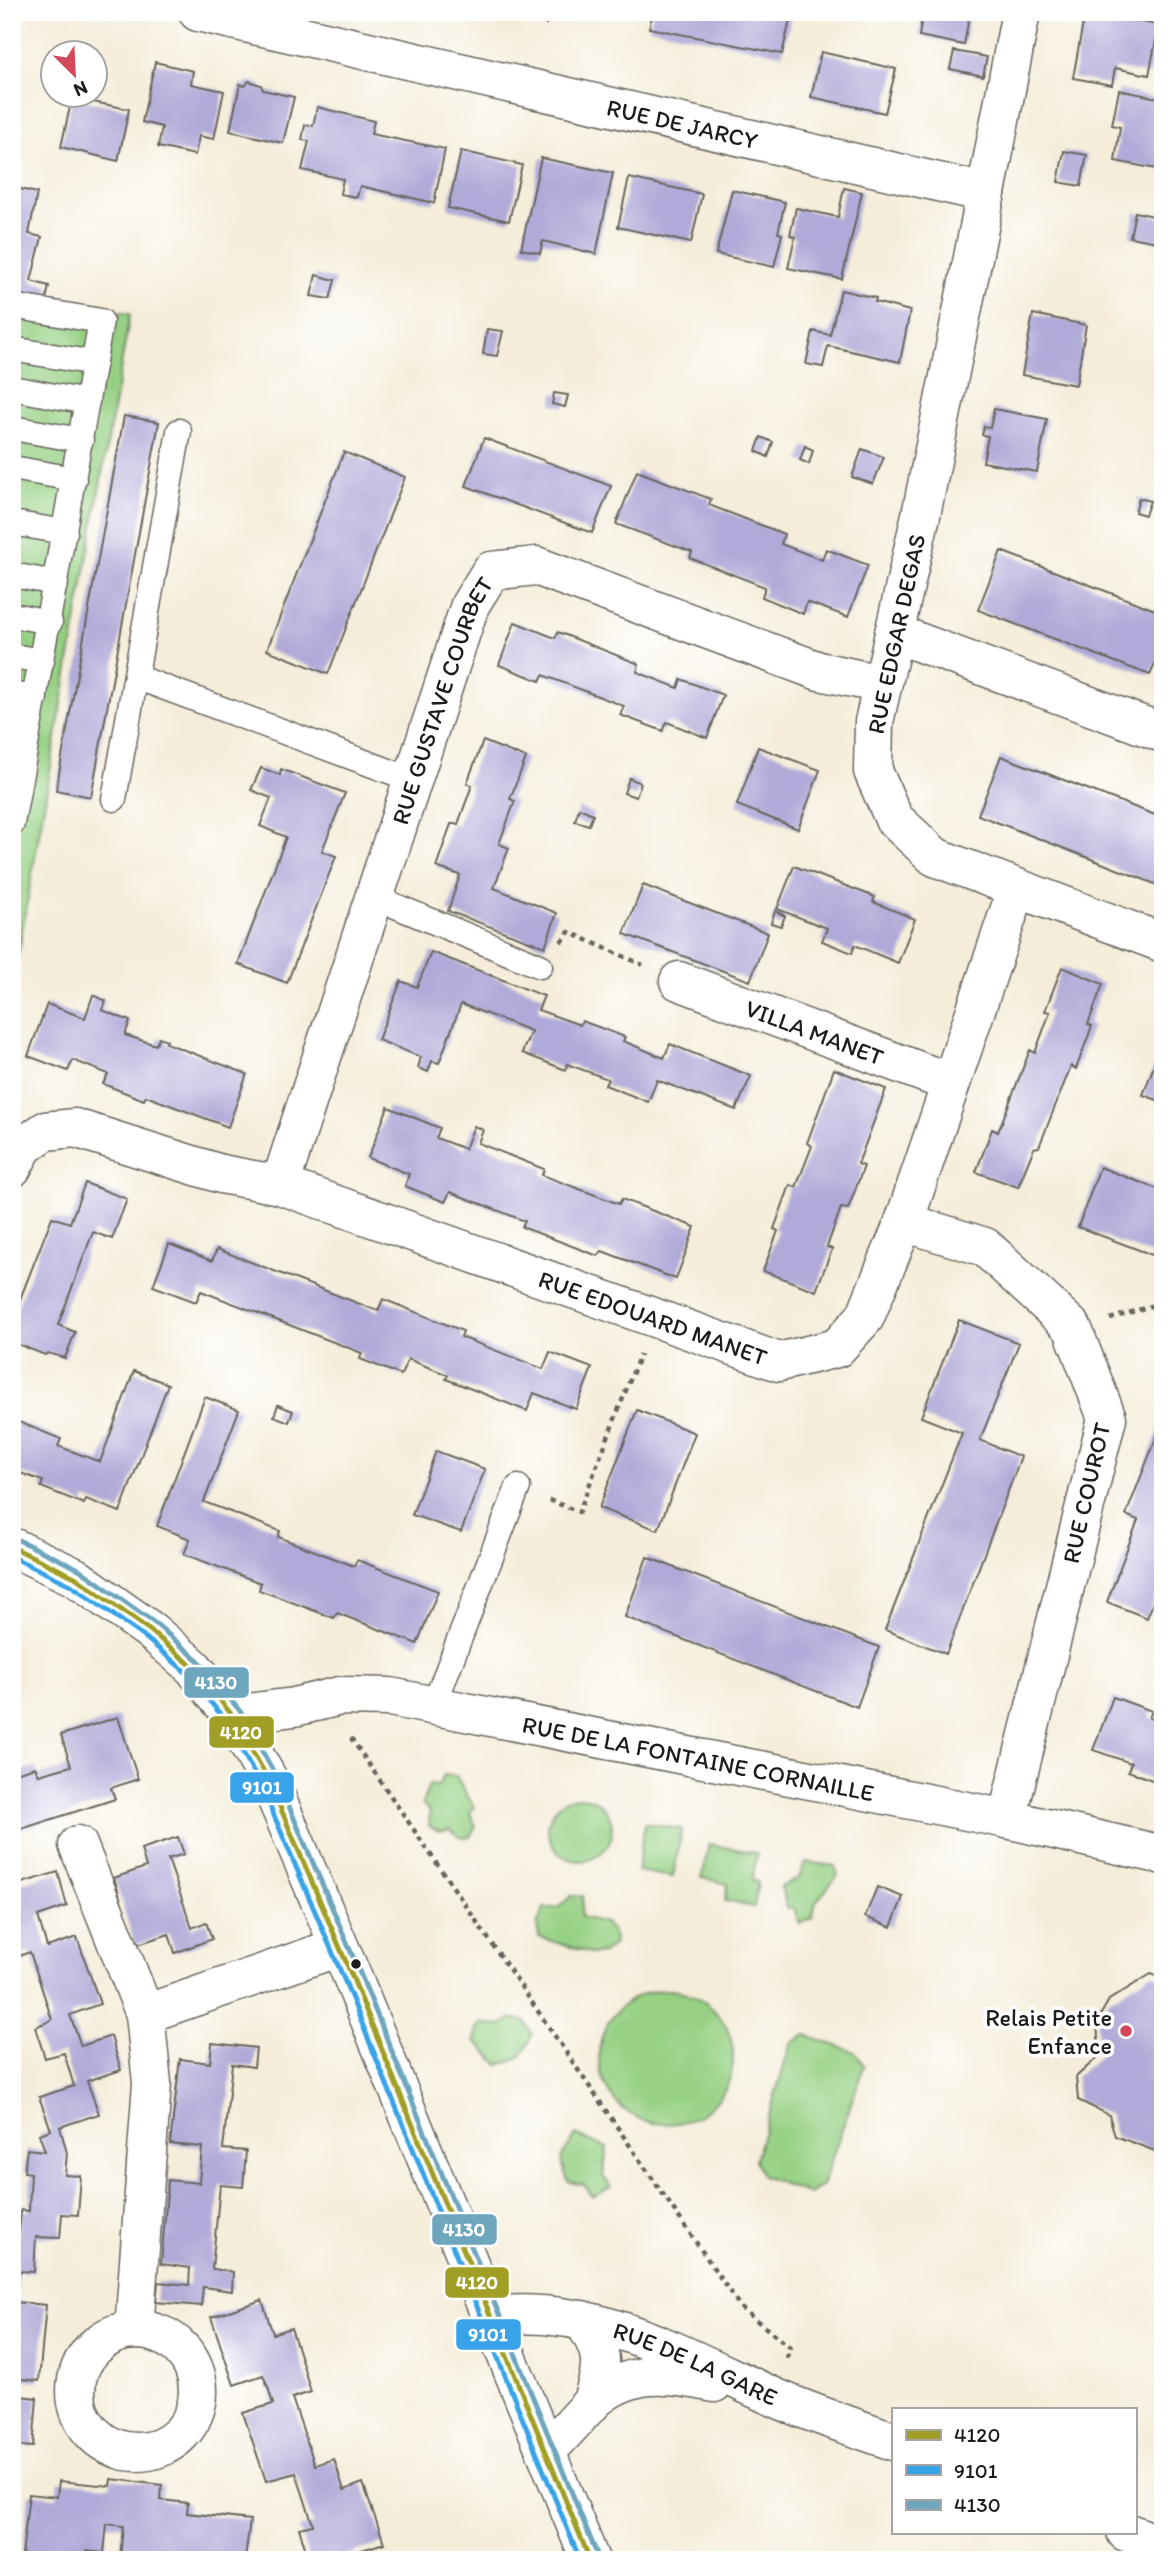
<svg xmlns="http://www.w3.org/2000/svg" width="1175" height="2572" font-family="Itim,sans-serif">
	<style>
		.green { fill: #96d083; stroke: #597650; stroke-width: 2 }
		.building { fill: #b0aad8 }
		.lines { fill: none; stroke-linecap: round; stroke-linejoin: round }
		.service-casing { stroke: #68655e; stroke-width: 27 }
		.minor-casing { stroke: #68655e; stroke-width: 41 }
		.secondary-casing { stroke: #68655e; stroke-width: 41 }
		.path { stroke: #68655e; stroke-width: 4.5; stroke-dasharray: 5 5; stroke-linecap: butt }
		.service { stroke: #fff; stroke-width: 24 }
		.minor { stroke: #fff; stroke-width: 38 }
		.secondary { stroke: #fff; stroke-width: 38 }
		.bus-1-casing { stroke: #fff; stroke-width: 10 }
		.bus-2-casing { stroke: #fff; stroke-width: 10 }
		.bus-3-casing { stroke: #fff; stroke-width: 10 }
		.bus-1 { stroke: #a19e26; stroke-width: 5 }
		.bus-2 { stroke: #38a3e8; stroke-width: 5 }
		.bus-3 { stroke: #6ea6be; stroke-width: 5 }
		.bus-dot { fill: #1c1c1c; stroke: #fff; stroke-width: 2.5 }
		.poi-dot { fill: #d1495b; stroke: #fff; stroke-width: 2.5 }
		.labels { text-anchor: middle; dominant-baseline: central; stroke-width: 7; stroke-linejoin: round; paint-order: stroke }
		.street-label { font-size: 24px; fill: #1c1c1c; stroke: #fff }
		.poi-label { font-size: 24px; fill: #1c1c1c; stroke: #fff; text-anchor: end }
		.line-badge { stroke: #fff; stroke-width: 2.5 }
		.badge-label { font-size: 19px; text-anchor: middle; font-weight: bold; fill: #fff }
	</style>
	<rect width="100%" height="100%" fill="#fff"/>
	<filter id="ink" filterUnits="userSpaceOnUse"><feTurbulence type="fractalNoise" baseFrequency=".0143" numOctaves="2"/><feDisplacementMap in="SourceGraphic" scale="14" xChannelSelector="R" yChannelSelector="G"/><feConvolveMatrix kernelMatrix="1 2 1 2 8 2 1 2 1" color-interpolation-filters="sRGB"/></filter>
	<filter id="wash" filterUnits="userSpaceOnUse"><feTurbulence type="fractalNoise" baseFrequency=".00686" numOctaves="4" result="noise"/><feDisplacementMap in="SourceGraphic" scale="28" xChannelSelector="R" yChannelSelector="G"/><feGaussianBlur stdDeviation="1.57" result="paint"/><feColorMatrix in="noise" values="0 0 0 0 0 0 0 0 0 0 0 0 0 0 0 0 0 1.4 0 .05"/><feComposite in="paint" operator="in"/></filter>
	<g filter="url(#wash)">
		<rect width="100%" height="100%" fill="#f5edd9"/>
		<path class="green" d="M12,293L130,314L12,989Z
			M443,1775L456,1776L474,1807L470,1813L476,1826L470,1837L461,1838L450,1829L439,1831L429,1826L430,1811L422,1804L429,1785L438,1786Z
			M548 1829a32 32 0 1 1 64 0a32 32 0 1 1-64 0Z
			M645,1823L682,1829L673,1877L637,1871Z
			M709,1844L757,1853L752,1880L758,1882L754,1907L725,1901L728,1884L702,1878Z
			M805,1862L835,1866L838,1875L816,1902L812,1918L800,1924L793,1907L787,1908L781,1887L799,1878Z
			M571,1896H583L581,1917L605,1923L614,1935L615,1943L603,1953L592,1954L539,1937L537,1925L544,1908H558Z
			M599 2057a67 67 0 1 1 134 0a67 67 0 1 1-134 0Z
			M512,2018L525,2021L532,2035C524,2055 521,2062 498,2064L475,2041L477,2028L482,2023L500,2026Z
			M806,2035L855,2052L864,2066L822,2186L809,2194L762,2176L755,2160L791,2043Z
			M576,2135L607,2148L603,2176L611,2187L593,2197L584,2185L568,2182L561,2159Z"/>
		<g id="blocks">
			<path class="building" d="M500,12H569L567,20L549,16L546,24Z
				M653,12H792L782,54L649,28Z
				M923,12H970L964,45L919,36Z
				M1085,12L1159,25L1149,75L1115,68L1112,85L1073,78Z
				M954,51L987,57L983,76L950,69Z
				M821,52L896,69L885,113L811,97Z
				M155,62L193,71L191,84L224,91L214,139L199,136L195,155L158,147L162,127L142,122Z
				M12,71L19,72L13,96H12Z
				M249,81L261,85L263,90L294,97L283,143L230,131L240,84L245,86Z
				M1119,90L1163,99L1162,170L1115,161L1120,127L1112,125Z
				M72,98L129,109L118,161L61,147Z
				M317,107L374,121L371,134L445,149L434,203L360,186L357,197L340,194L343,179L302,170L309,141L302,140L305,125L313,126Z
				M461,151L522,165L509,221L448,208Z
				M1064,151L1087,155L1081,186L1058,182Z
				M541,158L613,173L596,254L543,241L540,253L521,249Z
				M629,178L702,194L691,243L618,227Z
				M12,187L37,193L29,234L42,237L31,281L49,286L46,300L12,293Z
				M844,188L862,192L842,279L788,268L795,237L790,235L796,208L838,217Z
				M732,190L785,202L778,233L782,234L774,267L716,254Z
				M1135,212L1163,218V243L1130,237Z
				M316,275L335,280L330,299L311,296Z
				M841,290L876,298L875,302L910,311L900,362L828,346L823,367L806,364L813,331L830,335Z
				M1033,314L1086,325L1076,385L1022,375Z
				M487,329L503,331L497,356L483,354Z
				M554,393L568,395L565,407L552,404Z
				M994,409L1047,419L1037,472L983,462L988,436L982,435L984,426L990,428Z
				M124,416L159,422L91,797L56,790Z
				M761,437L773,442L768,457L756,451Z
				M484,438L611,486L592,533L466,486Z
				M805,446L813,450L809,464L800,460Z
				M862,449L884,457L873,484L852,477Z
				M344,452L405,477L328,674L267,650Z
				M637,471L711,499L709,505L784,534L781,544L822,560L826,549L868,565L848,617L807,602L803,614L762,597L765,587L690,558L692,552L616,524Z
				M1139,498L1150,501L1145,515L1135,512Z
				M1001,551L1163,613V667L1155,664L1150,675L978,610Z
				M515,622L555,638L558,632L639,664L637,672L678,688L681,679L723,695L707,738L667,722L663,731L620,715L624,706L543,675L540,681L499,665Z
				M483,741L526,758L510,799L515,801L499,844L509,848L494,888L557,913L545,947L448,911L460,875L436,867L451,824H458L472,785L467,783Z
				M758,747L820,770L798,829L737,805Z
				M1001,756L1163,818V887L978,815Z
				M261,768L280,775L281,769L345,793L322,851L336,856L287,983L238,964L286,837L260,826L271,798L251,790Z
				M629,778L641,783L636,797L624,793Z
				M579,808L593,814L589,825L575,821Z
				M794,866L875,897L873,902L915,919L898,963L855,945L852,953L822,941L827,928L777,909Z
				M643,885L768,933L750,981L624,934Z
				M775,911L785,916L781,926L771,923Z
				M431,952L544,996L538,1010L580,1025L582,1021L625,1037L623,1041L664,1058L670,1044L751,1076L736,1110L657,1080L648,1102L605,1085L608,1079L567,1064L566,1070L522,1053L531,1031L461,1004L439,1063L432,1061L428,1072L418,1068L421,1057L378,1040L401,981L417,987Z
				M1062,967L1103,984L1088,1024L1092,1026L1076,1069L1071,1066L1039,1147L1034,1148L1018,1187L976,1172L992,1129L998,1132L1030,1050L1035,1053L1050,1012L1045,1011Z
				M93,995L106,1001L102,1010L130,1021L125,1035L156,1045L159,1037L167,1040L166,1043L247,1074L228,1127L146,1096L144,1100L103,1084L108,1074L73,1060L68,1071L28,1056L47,1004L85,1018Z
				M1162,1044L1163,1045V1102L1143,1095Z
				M834,1069L886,1089L858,1164L864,1166L848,1209L841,1208L827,1247L832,1249L816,1291L763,1271L778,1231L774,1229L790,1185L796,1187L812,1146L807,1143Z
				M388,1107L440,1128L436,1138L465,1149L474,1126L483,1130L478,1143L544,1169L542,1175L619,1204L622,1199L695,1227L676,1279L602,1251L598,1256L522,1227L525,1221L450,1192L445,1202L405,1186L409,1174L368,1158Z
				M1100,1167L1163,1191V1259L1078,1227Z
				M85,1183L127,1199L112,1239L93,1232L58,1325L75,1332L65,1358L48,1353L45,1355L12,1342V1320L52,1217L70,1223Z
				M169,1244L212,1261L217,1249L378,1311L383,1299L463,1331L461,1337L543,1369L550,1352L592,1368L576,1409L534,1393L527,1411L446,1379L448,1375L408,1359L401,1375L360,1359L362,1353L201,1291L196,1302L153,1286Z
				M959,1320L1019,1343L980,1440L1021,1457L946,1654L885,1630L962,1433L921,1417Z
				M134,1371L168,1384L120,1512L86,1499L84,1504L41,1487L43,1481L12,1470V1428L15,1429L19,1422L61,1439L58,1446L100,1462Z
				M205,1397L239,1410L204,1502L280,1531L278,1537L354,1566L357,1560L438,1591L417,1644L337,1613L334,1618L259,1590L261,1583L184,1554L190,1539L157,1526Z
				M278,1405L293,1411L289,1422L274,1416Z
				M637,1410L695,1433L658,1530L599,1508Z
				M1163,1420V1578L1147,1618L1107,1602L1138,1520L1126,1515Z
				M436,1451L485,1469L461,1532L412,1515Z
				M647,1557L879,1647L857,1707L625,1617Z
				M1113,1697L1152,1711L1149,1718L1163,1723V1784L1128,1771L1131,1763L1093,1750Z
				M118,1717L138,1779L111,1788L115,1799L12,1832V1774L35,1767L39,1775L71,1766L61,1735Z
				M178,1837L184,1854L168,1859L192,1928L206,1922L212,1939L175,1953L169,1934L135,1945L114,1878L146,1867L141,1849Z
				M58,1872L67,1906L38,1916L47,1947L77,1937L100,2004L70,2015L81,2046L111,2036L121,2070L87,2081L99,2114L60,2127L67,2153L65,2175L81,2176L78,2215L62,2214L60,2238L36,2237L34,2272L18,2271L16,2302L46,2305L39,2381L12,2378V2234H19L21,2210L29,2211L31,2173L24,2172L27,2149L45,2151L39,2134L51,2130L39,2097L74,2086L64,2053L45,2058L35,2027L52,2020L30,1952L13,1958L12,1955V1924L21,1922L12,1898V1886Z
				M877,1887L903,1897L891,1927L865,1917Z
				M1151,1974L1163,1978V2154L1115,2136L1109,2115L1078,2100L1076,2077L1099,2056L1097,2021L1109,2000Z
				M212,2043L256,2048L254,2067L232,2064L223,2149L246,2151L243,2187L220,2185L212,2269L233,2272L232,2291L203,2287L201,2306L156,2302L158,2282L189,2285L190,2268L161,2264L168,2180L199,2183L202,2147L170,2144L180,2059L210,2063Z
				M262,2300L273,2334L291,2328L302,2362L311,2392L292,2398L315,2465L334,2459L344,2490L363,2483L384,2543L330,2560H309L299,2528L313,2525L296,2473L266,2481L243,2413L273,2404L268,2387L263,2375L234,2385L211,2317Z
				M12,2395L37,2398L33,2447L18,2446L15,2475H12Z
				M111,2479L162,2485L161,2500L188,2503L187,2513L250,2520L245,2560L120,2558L123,2526L107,2524L104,2553L87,2551V2560L22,2555L29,2494L57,2497L59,2481L110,2486Z"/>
		</g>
	</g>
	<g filter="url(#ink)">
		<use href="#blocks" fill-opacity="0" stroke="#68655e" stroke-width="2"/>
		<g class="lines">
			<g class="service-casing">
				<path id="service" d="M12,306L101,321L12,824
					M12,349L94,363
					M12,388L87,402
					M12,428L81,440
					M12,468L74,479
					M12,523L65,532
					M12,575L56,583
					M12,615L50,622
					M12,656L42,661
					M136,677L413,780
					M12,694L35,698
					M114,799L179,431
					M374,897L540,966
					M434,1705L518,1487"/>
			</g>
			<g class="minor-casing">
				<g id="minor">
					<path id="s1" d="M198,12L986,193L1021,12"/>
					<path d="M986,193L921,515L874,722L873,771L894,819L935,857L1163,943"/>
					<path d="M894,633L1163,733"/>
					<path id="s2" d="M679,981L951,1083"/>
					<path id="s3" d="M12,1168L24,1146L45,1131L75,1128L221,1174L280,1185L779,1362L837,1348L865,1317L904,1222L1017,888"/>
					<path id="s4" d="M280,1185L470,605L491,571L536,566L819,671L882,684"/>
					<path d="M904,1222L985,1247L1072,1327L1107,1418L1007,1819"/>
					<path id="s5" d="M232,1715L294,1707L340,1696L390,1697L1007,1819L1163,1855"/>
					<path d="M78,1845L145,2014L152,2083L134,2330"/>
					<path d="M145,2014L339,1947"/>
					<path id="s6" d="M492,2316C597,2304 682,2356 774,2397C812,2414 854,2427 893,2441"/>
					<path d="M582,2320C606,2353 603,2367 591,2404"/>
					<circle cx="137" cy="2391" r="61"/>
					<path d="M546,2451C562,2436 576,2419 591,2403C629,2368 668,2373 714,2383"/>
					<path d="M1126,2532L1163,2546"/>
				</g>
			</g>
			<g class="secondary-casing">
				<path id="secondary" d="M12,1547L75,1577L151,1631L193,1667L232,1715L269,1781L354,1981L590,2560"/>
			</g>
			<path class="path" d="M561,942L569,932L643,965
				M1110,1319L1163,1302
				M549,1500L579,1512L640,1354
				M351,1738L741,2308L790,2347L787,2358"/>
			<use href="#service" class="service"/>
			<use href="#minor" class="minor"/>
			<use href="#secondary" class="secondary"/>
			<g class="bus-1-casing">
				<path id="bus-1" d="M12,1547L75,1577L151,1631L193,1667L232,1715L269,1781L354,1981L590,2560"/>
			</g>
			<g class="bus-2-casing">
				<path id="bus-2" d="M12,1557L71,1585L146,1638L187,1673L225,1720L261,1785L346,1984L580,2560"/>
			</g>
			<g class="bus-3-casing">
				<path id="bus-3" d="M16,1539L79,1569L156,1624L199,1661L240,1711L277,1778L362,1978L598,2557"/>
			</g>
			<use href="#bus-1" class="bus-1"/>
			<use href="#bus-2" class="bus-2"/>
			<use href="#bus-3" class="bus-3"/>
		</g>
	</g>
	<circle class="bus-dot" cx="356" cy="1964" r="6"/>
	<circle class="poi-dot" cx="1126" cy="2031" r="7"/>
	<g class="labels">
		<g class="street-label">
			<text stroke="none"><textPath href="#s1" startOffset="497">RUE DE JARCY</textPath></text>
			<text transform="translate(896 634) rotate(-78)">RUE EDGAR DEGAS</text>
			<text stroke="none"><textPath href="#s4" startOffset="511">RUE GUSTAVE COURBET</textPath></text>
			<text stroke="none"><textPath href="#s2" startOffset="145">VILLA MANET</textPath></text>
			<text stroke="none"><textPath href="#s3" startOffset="690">RUE EDOUARD MANET</textPath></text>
			<text transform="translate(1086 1493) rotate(-77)">RUE COUROT</text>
			<text stroke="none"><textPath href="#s5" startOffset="474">RUE DE LA FONTAINE CORNAILLE</textPath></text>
			<text stroke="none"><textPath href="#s6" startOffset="212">RUE DE LA GARE</textPath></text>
		</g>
		<g class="poi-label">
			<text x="1112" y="2017">Relais Petite<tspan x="1112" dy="28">Enfance</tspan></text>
		</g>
	</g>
	<g class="line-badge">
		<rect x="183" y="1666" width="67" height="33" rx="7" fill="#6ea6be"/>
		<rect x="208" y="1715" width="67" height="34" rx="7" fill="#a19e26"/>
		<rect x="229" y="1771" width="66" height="33" rx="7" fill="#38a3e8"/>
		<rect x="431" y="2213" width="67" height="33" rx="7" fill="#6ea6be"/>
		<rect x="444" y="2266" width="66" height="33" rx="7" fill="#a19e26"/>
		<rect x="455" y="2318" width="67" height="33" rx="7" fill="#38a3e8"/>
	</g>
	<g class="badge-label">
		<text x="216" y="1689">4130</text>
		<text x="241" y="1739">4120</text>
		<text x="262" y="1794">9101</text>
		<text x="464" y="2236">4130</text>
		<text x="477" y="2289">4120</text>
		<text x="488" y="2341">9101</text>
	</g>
	<rect width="1175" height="2572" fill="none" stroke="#fff" stroke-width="42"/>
	<rect x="892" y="2408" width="245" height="126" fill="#ffffff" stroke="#a4a4a4" stroke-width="2"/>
	<rect x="906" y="2430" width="35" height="10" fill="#a19e26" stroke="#a4a4a4" stroke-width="2"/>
	<text x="954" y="2442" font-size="21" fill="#1c1c1c">4120</text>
	<rect x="906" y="2465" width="35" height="10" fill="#38a3e8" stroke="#a4a4a4" stroke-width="2"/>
	<text x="954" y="2478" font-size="21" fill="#1c1c1c">9101</text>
	<rect x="906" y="2500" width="35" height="10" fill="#6ea6be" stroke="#a4a4a4" stroke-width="2"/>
	<text x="954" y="2512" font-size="21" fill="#1c1c1c">4130</text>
	<g transform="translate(74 74) rotate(156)"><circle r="33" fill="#ffffff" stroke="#a4a4a4" stroke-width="2"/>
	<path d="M0-5L12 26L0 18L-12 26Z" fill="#d1495b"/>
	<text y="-10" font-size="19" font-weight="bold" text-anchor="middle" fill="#1c1c1c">N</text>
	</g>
</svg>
